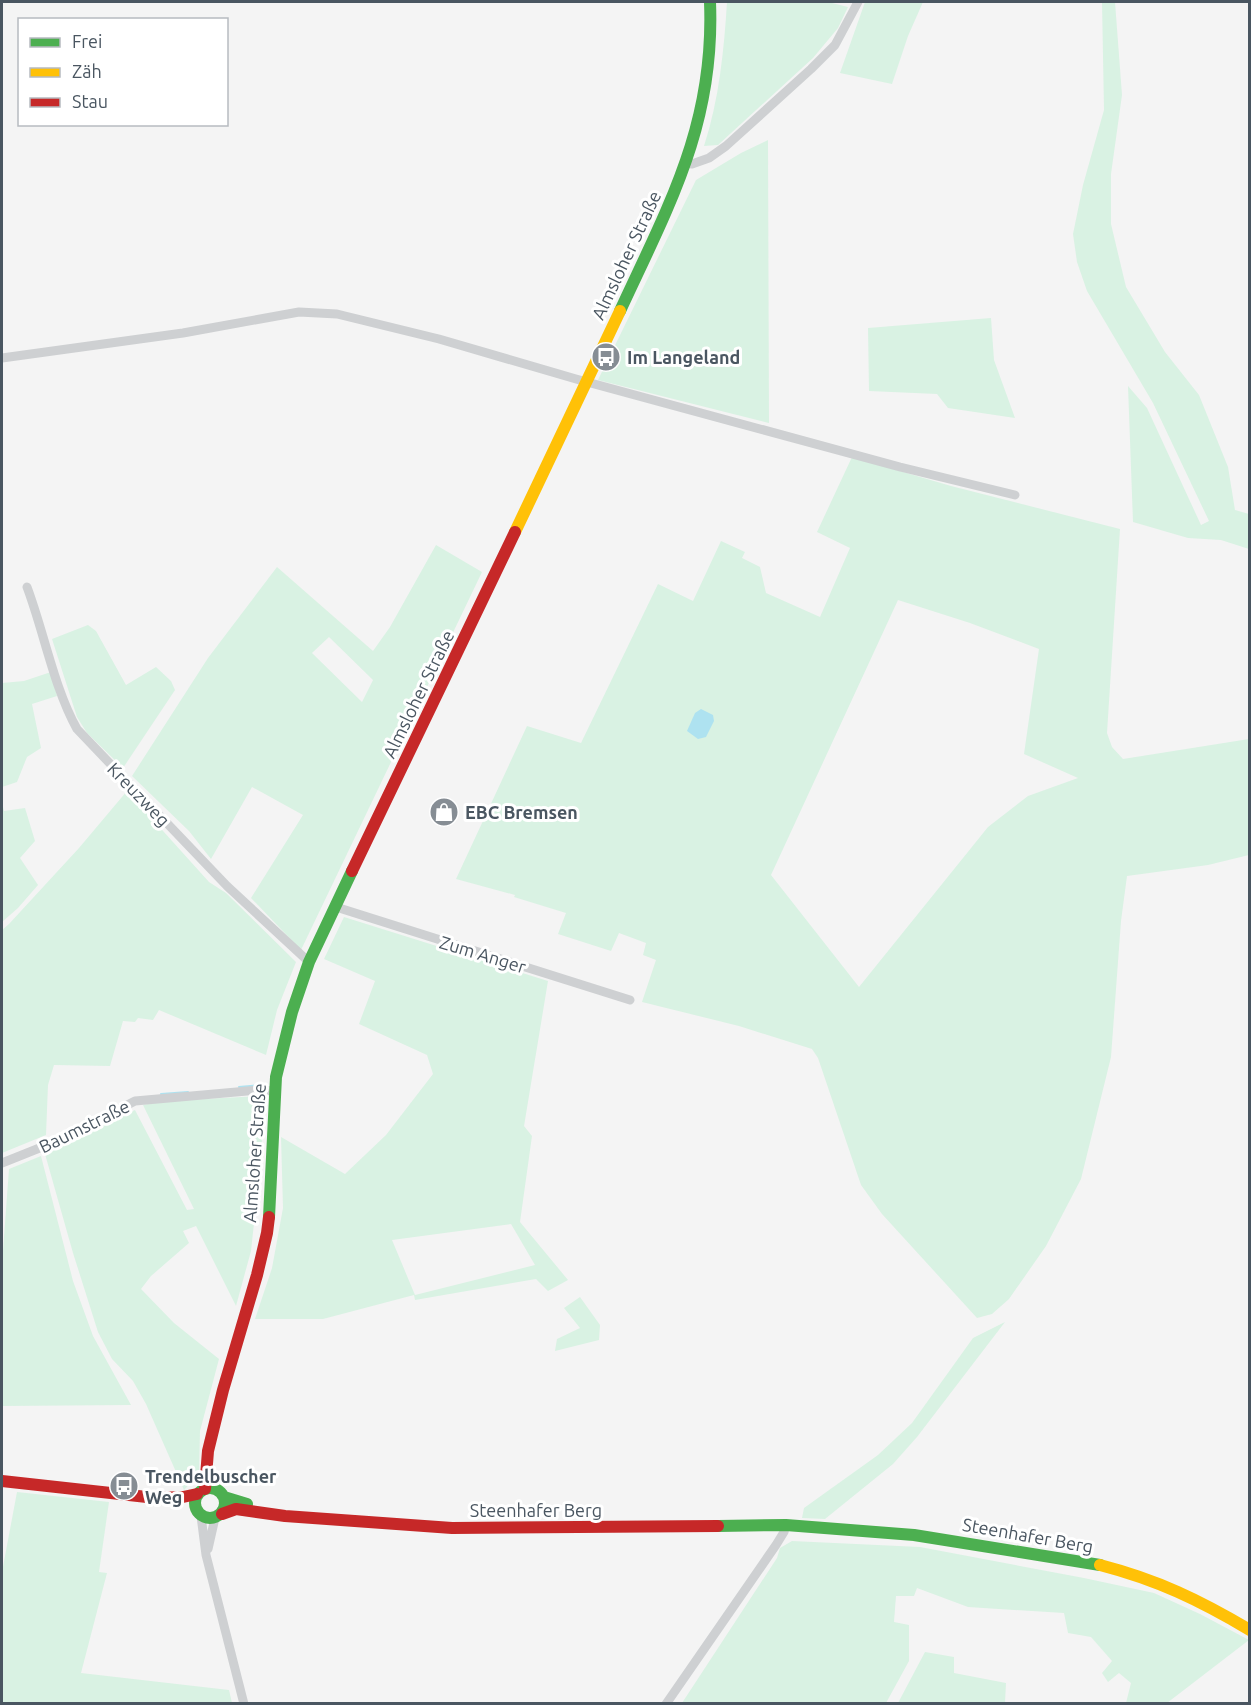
<svg xmlns="http://www.w3.org/2000/svg" width="1251" height="1705" font-family="Ubuntu,sans-serif">
	<style>
		.green { fill: #d9f2e3; fill-rule: evenodd }
		.water { fill: #aee2f0 }
		.lines { fill: none; stroke-linecap: round; stroke-linejoin: round }
		.stream { stroke: #aee2f0; stroke-width: 2 }
		.street { stroke: #ced0d2; stroke-width: 9 }
		.fast { stroke: #4caf50; stroke-width: 12 }
		.slow { stroke: #ffc107; stroke-width: 12 }
		.jam { stroke: #c62828; stroke-width: 12 }
		.labels { text-anchor: middle; dominant-baseline: central; stroke-width: 6; stroke-linejoin: round; paint-order: stroke }
		.street-label { font-size: 18px; fill: #4a5661; stroke: #fff }
		.poi-label { font-size: 18px; font-weight: bold; fill: #4a5661; stroke: #fff; text-anchor: start }
	</style>
	<rect width="100%" height="100%" fill="#f4f4f4"/>
	<path class="green" d="M727,2H828L848,7L838,28L813,58L718,145L704,146C719,100 724,50 727,2Z
		M865,2H923L908,36L892,84L840,73Z
		M1102,2H1115L1122,95L1111,174V224L1126,287L1165,352L1199,395L1228,467L1235,510L1249,514V549L1221,540L1188,538L1133,522L1128,386L1147,408L1201,525L1209,521L1153,403L1087,291L1077,262L1073,234L1083,185L1104,110Z
		M768,140L769,423L598,380L696,180L741,153Z
		M991,318L994,360L1015,418L948,408L937,394L869,391L868,328Z
		M852,457L951,486L1120,529L1107,733L1112,747L1123,759L1249,739V855L1208,865L1127,876L1121,921L1111,1057L1081,1179L1046,1246L1009,1299L992,1314L977,1318L882,1214L861,1185L818,1058L812,1049L739,1026L642,1002L656,960L643,955L646,943L619,933L611,951L558,934L566,913L514,897L515,895L456,879L527,726L581,743L658,584L693,601L721,541L745,552L742,558L760,567L766,593L820,617L850,548L817,532ZM898,600L970,623L1039,649L1024,754L1078,778L1028,796L988,827L859,987L771,875Z
		M436,545L482,572L301,950L251,898L303,815L252,787L211,859L189,831L132,776L208,658L277,567L373,651L390,627ZM329,637L373,680L362,702L312,653Z
		M88,625L96,631L126,685L156,667L171,681L175,690L123,768L87,733L77,717L52,639Z
		M51,672L57,696L32,704L41,748L27,757L17,782L2,787V683L24,681Z
		M127,791L209,882L226,893L296,962L277,1010L266,1055L159,1010L153,1020L138,1018L135,1022L123,1021L110,1066L54,1065L48,1085L46,1135L2,1153V930L9,924L79,848Z
		M2,803L4,811L25,808L35,841L20,858L38,885L18,908L2,922Z
		M344,917L548,981L524,1126L532,1136L520,1222L568,1280L548,1291L536,1279L415,1300L414,1295L323,1319H255L272,1268L283,1208L281,1137L345,1174L386,1135L433,1074L427,1055L359,1024L375,981L324,959ZM511,1224L535,1265L415,1295L392,1240Z
		M261,1096L262,1149L251,1251L236,1306L196,1226L183,1231L189,1243L151,1276L141,1289L174,1323L219,1359L200,1431L199,1474L184,1490L146,1404L133,1381L112,1359L98,1332L73,1253L45,1154L116,1118L135,1110L187,1210L194,1209L143,1105L164,1101Z
		M41,1156L73,1281L93,1336L131,1405L2,1406V1264L9,1169Z
		M580,1297L600,1325L599,1340L555,1351L557,1339L580,1328L564,1308Z
		M1005,1322L917,1437L893,1464L825,1519L802,1518L804,1508L878,1455L912,1423L973,1338Z
		M17,1492L109,1502L99,1572L107,1573L81,1673L229,1690L232,1703H2V1572Z
		M792,1541L920,1547L1084,1578L1154,1593L1200,1614L1249,1640L1167,1703H1126L1131,1683L1119,1673L1108,1682L1102,1673L1112,1661L1091,1637L1068,1633L1064,1613L968,1607L917,1588L914,1596H896L894,1622L909,1625V1661L886,1703H682L777,1558L780,1548Z
		M925,1652L954,1657V1673L1006,1683L1005,1703H898Z"/>
	<path class="water" d="M701,709L713,715L714,721L706,737L698,739L687,731L695,713Z"/>
	<g class="lines">
		<path class="stream" d="M239,1087L260,1085
			M161,1094L188,1092"/>
		<path class="street" d="M687,163L692,164L709,158L726,146L811,69L835,45L858,2
			M2,358L183,333L299,312L337,314L439,339L576,379L900,467L1015,495
			M27,587C44,632 54,688 77,729L227,886L309,962
			M336,907L630,1000
			M2,1163L57,1141L135,1101L258,1090L275,1091
			M201,1516L206,1555L244,1704
			M208,1549L215,1518
			M666,1704L776,1545L784,1532L786,1525"/>
		<path class="fast" d="M620,311C669,205 715,124 710,2
			M269,1217L276,1077L292,1012L309,962L352,871
			M195 1503a15 15 0 1 1 30 0a15 15 0 1 1-30 0Z
			M224,1497L247,1504
			M718,1526L786,1525L914,1535L1100,1565"/>
		<path class="slow" d="M515,532L620,311
			M1100,1565C1158,1580 1199,1600 1250,1630"/>
		<path class="jam" d="M352,871L515,532
			M2,1481L156,1498L183,1497L197,1494
			M205,1489L208,1451L223,1390L257,1275L267,1233L269,1217
			M222,1514L236,1509L285,1516L452,1528L718,1526"/>
	</g>
	<defs>
		<g id="bus-disc" transform="scale(1.5)"><circle r="9.5" fill="#868d94" stroke="#fff"/><path d="M-5-6H5V4H4V6H2V4H-2V6H-4V4H-5ZM-3.5-4V0h7V-4ZM-3.5 1.2v1.5H-2V1.2ZM2 1.2v1.5H3.5V1.2Z" fill="#fff"/></g>
		<g id="shop-disc" transform="scale(1.5)"><circle r="9.5" fill="#868d94" stroke="#fff"/><path d="M-5-2.5h2.3a2.7 3.5 0 0 1 5.4 0H5L5.5 6h-11ZM-1.5-2.5h3a1.5 2.3 0 0 0-3 0Z" fill="#fff"/></g>
	</defs>
	<g fill-rule="evenodd">
		<use href="#bus-disc" x="606" y="357"/>
		<use href="#shop-disc" x="444" y="812"/>
		<use href="#bus-disc" x="124" y="1486"/>
	</g>
	<g class="labels">
		<g class="street-label">
			<text transform="translate(626 255) rotate(-65)">Almsloher Straße</text>
			<text transform="translate(418 694) rotate(-64)">Almsloher Straße</text>
			<text transform="translate(139 794) rotate(46)">Kreuzweg</text>
			<text transform="translate(483 954) rotate(17)">Zum Anger</text>
			<text transform="translate(84 1126) rotate(-26)">Baumstraße</text>
			<text transform="translate(254 1153) rotate(-86)">Almsloher Straße</text>
			<text x="536" y="1510">Steenhafer Berg</text>
			<text transform="translate(1028 1535) rotate(10)">Steenhafer Berg</text>
		</g>
		<g class="poi-label">
			<text x="627" y="357">Im Langeland</text>
			<text x="465" y="812">EBC Bremsen</text>
			<text x="145" y="1476">Trendelbuscher<tspan x="145" dy="21">Weg</tspan></text>
		</g>
	</g>
	<rect width="1251" height="1705" fill="none" stroke="#4a5661" stroke-width="6"/>
	<rect x="18" y="18" width="210" height="108" fill="#ffffff" stroke="#b7bbc0" stroke-width="1.5"/>
	<rect x="30" y="38" width="30" height="9" fill="#4caf50" stroke="#b7bbc0" stroke-width="1.5"/>
	<text x="72" y="48" font-size="18" fill="#4a5661">Frei</text>
	<rect x="30" y="68" width="30" height="9" fill="#ffc107" stroke="#b7bbc0" stroke-width="1.5"/>
	<text x="72" y="78" font-size="18" fill="#4a5661">Zäh</text>
	<rect x="30" y="98" width="30" height="9" fill="#c62828" stroke="#b7bbc0" stroke-width="1.5"/>
	<text x="72" y="108" font-size="18" fill="#4a5661">Stau</text>
</svg>
